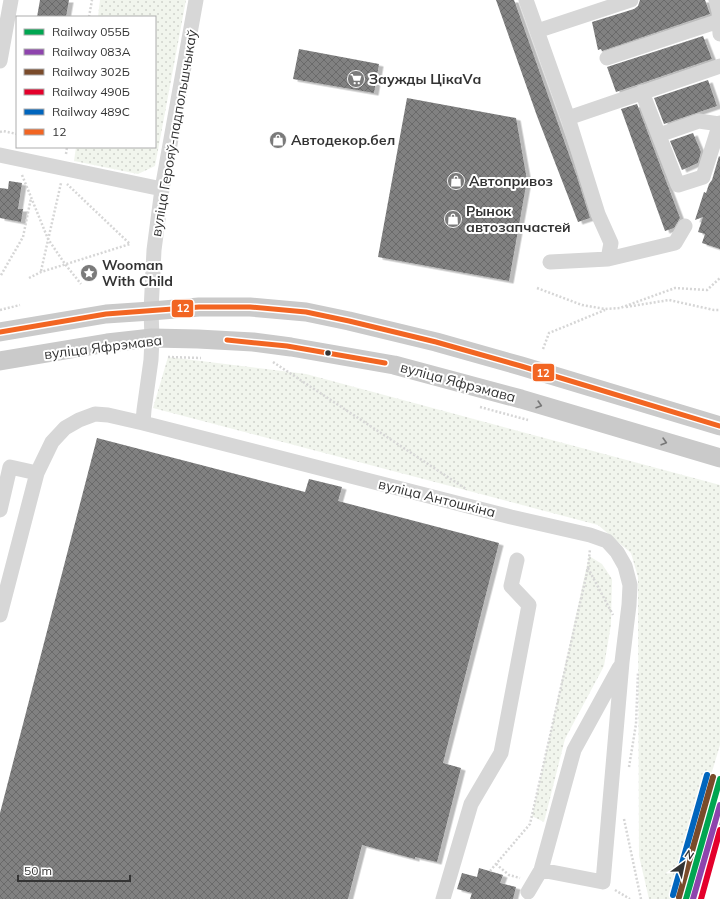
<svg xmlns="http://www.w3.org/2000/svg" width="720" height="899" font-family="Mulish,sans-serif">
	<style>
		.grass { fill: url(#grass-dots) }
		.building { fill: url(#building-cross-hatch); filter: url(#shadow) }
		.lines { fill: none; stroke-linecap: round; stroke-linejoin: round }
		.path { stroke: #d6d6d6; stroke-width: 2.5; stroke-dasharray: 2 2; stroke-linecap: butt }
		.minor { stroke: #d7d7d7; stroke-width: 15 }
		.major { stroke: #cacaca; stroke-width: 19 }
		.rail { stroke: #bebebe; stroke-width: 3; stroke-dasharray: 4 3; stroke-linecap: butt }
		.bus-1-casing { stroke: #fff; stroke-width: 8 }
		.bus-1 { stroke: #f26522; stroke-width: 5 }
		.rail-1-casing { stroke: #fff; stroke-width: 9 }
		.rail-2-casing { stroke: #fff; stroke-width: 9 }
		.rail-3-casing { stroke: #fff; stroke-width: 9 }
		.rail-4-casing { stroke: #fff; stroke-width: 9 }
		.rail-5-casing { stroke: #fff; stroke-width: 9 }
		.rail-1 { stroke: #00a651; stroke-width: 6 }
		.rail-2 { stroke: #8e44ad; stroke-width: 6 }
		.rail-3 { stroke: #7a4b2a; stroke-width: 6 }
		.rail-4 { stroke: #e4002b; stroke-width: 6 }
		.rail-5 { stroke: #0065bd; stroke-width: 6 }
		.oneway { stroke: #777 }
		.bus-dot { fill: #333; stroke: #fff; stroke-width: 1.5 }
		.labels { text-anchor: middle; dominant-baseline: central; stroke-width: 4; stroke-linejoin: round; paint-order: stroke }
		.poi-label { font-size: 14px; font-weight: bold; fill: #333; stroke: #fff; text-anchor: start }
		.street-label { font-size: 14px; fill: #333; stroke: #fff }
		.line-badge { stroke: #fff; stroke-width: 1.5 }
		.badge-label { font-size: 11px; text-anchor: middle; font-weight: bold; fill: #fff }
	</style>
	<defs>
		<pattern id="grass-dots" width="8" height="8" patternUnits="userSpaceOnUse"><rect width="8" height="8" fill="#f1f5ed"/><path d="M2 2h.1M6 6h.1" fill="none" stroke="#cfd2cc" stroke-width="1.8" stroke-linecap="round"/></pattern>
		<pattern id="building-cross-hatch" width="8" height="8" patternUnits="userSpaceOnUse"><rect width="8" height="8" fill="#818181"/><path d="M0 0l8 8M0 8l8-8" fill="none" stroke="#6a6a6a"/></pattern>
		<filter id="shadow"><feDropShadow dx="4.5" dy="2.5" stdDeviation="0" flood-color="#0004"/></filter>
	</defs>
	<rect width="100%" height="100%" fill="#fff"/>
	<path class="grass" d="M100,0H186L155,166L138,174L74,161L76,147H155V17H98Z
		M168,357L306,374L720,485V745L674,899H649L639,856L638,577L631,553L598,525L153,408Z
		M589,556L602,564L612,579L611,624L604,666L565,739L544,822L532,816Z"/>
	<path class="building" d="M40,0H69L66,17H37Z
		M496,0H514L577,177L590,218L578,222L537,116Z
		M640,0H705L710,14L602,51L601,49L598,50L592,22L634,9L638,6Z
		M703,36L712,59L616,92L607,67Z
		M299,49L379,64L374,93L293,79Z
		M708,80L717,106L664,124L654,98Z
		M407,98L516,118L527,180L509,281L378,257Z
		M637,104L680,218L674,228L665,231L621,109Z
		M693,133L701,152L698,163L682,170L670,141Z
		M719,156L720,157V249L702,243L705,234L698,232L703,217L695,220L704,192L706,193L709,184L712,180Z
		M9,181L22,183L18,209H23L21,222L0,218V188L8,189Z
		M97,438L305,492L309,479L342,487L338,501L499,543L443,763L461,768L437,862L415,857V859L362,845L348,899H0V813Z
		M479,868L503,875L500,883L516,887L513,899H470L472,893L457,889L462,873L477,877Z"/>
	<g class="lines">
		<path class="path" d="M89,17L92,0
			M0,132L3,131L17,134
			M66,154L67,147
			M22,175L48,239L65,264L81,284
			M41,271L61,183
			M1,275L23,237L31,198
			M29,278L41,272L130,244L67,184
			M537,288L582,305L605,309L620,308L675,288L707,290L720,278
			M626,307L669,300L714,310H720
			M0,310L20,305
			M543,349L549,333L605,310
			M168,357L201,358
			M273,362L466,489
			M480,407L528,420
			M588,568L613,615
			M629,767L636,724L638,672
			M624,819L641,899
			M496,864L509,875L520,878
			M490,871L530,824L588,568L590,549
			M615,890L630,899"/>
		<path class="minor" d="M526,0L568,118L598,214L611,243L608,259
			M716,0L719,12L720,34
			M537,31L631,0
			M607,58L719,21
			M0,61L11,0
			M642,92L678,185L703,177L720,123
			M568,118L720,66
			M659,135L699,121L720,124
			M0,155L162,189
			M550,262L608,259L675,243L685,226
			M143,423L144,410L151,360L152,338L151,311L154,250L162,189L196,0
			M0,510L10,467L37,473
			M0,615L37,473L52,442L65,428L79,420L95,414L108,415L143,423L511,517L590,535L607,541L617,552L625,566L630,585L629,605L622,662L603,882L541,870
			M528,892L541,870L574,750L619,668
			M443,899L471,804L501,753L529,605L511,586L517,560"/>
		<path class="major" d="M0,332L106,314L151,311L199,307H250L306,312L349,321L436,342L521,366L720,426
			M0,361L107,343L152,338L198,339L253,342L291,347L394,365L521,399L720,458"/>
		<path class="rail" d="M686,899L720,779
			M698,899L720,822"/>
		<g class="bus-1-casing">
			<path id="bus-1" d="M0,332L106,314L199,307H250L306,312L349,321L436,342L521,366L720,426
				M227,340L287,346L385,363"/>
		</g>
		<use href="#bus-1" class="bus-1"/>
		<g class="rail-1-casing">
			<path id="rail-1" d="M686,899L720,779"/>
		</g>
		<g class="rail-2-casing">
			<path id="rail-2" d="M693,899L720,805"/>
		</g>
		<g class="rail-3-casing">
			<path id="rail-3" d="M679,897L713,777"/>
		</g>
		<g class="rail-4-casing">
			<path id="rail-4" d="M701,899L720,830"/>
		</g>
		<g class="rail-5-casing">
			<path id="rail-5" d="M673,895L707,775"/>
		</g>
		<use href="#rail-1" class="rail-1"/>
		<use href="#rail-2" class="rail-2"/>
		<use href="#rail-3" class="rail-3"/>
		<use href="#rail-4" class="rail-4"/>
		<use href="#rail-5" class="rail-5"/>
	</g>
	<defs><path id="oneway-chevron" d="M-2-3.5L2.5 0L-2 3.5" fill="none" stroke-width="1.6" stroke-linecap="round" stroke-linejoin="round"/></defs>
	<g class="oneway">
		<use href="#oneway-chevron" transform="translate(539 405) rotate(17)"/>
		<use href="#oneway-chevron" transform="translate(664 442) rotate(16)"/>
	</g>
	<defs>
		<g id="supermarket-disc" transform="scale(0.9)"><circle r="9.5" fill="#7a7a7a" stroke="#fff"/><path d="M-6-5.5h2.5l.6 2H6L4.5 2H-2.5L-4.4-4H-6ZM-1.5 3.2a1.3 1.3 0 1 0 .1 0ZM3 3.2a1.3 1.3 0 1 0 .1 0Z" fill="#fff"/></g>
		<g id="shop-disc" transform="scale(0.9)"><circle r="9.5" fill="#7a7a7a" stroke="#fff"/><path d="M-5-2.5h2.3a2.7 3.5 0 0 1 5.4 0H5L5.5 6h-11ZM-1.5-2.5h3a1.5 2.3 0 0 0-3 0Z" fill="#fff"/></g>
		<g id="sight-disc" transform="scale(0.9)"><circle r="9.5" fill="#7a7a7a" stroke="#fff"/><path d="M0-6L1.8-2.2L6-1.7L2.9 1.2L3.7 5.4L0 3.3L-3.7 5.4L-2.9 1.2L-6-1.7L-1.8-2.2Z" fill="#fff"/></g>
	</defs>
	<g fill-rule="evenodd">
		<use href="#supermarket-disc" x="356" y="79"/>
		<use href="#shop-disc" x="278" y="140"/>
		<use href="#shop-disc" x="456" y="181"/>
		<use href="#shop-disc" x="453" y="219"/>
		<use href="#sight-disc" x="89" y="273"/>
	</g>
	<circle class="bus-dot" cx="328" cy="353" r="3.5"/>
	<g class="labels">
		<g class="poi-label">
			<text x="369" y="79">Заужды ЦікаVа</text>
			<text x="291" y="140">Автодекор.бел</text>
			<text x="469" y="181">Автопривоз</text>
			<text x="466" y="211">Рынок<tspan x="466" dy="16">автозапчастей</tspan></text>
			<text x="102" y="265">Wooman<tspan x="102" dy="16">With Child</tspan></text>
		</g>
		<g class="street-label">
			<text transform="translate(174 133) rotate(-80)">вуліца Герояў-падпольшчыкаў</text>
			<text transform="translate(103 347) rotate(-7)">вуліца Яфрэмава</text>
			<text transform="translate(458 382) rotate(15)">вуліца Яфрэмава</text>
			<text transform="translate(437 498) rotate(14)">вуліца Антошкіна</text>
		</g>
	</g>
	<g class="line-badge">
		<rect x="171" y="299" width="23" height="19" rx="4" fill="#f26522"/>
		<rect x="532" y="363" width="23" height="19" rx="4" fill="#f26522"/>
	</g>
	<g class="badge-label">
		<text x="183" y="312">12</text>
		<text x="543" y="377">12</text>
	</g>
	<rect x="16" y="16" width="140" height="132" fill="#ffffff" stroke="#adadad"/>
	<rect x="24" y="29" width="20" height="6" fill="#00a651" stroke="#adadad"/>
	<text x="52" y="36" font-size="12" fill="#333333">Railway 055Б</text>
	<rect x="24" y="49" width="20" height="6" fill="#8e44ad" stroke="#adadad"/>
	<text x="52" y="56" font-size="12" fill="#333333">Railway 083А</text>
	<rect x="24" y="69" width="20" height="6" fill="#7a4b2a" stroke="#adadad"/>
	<text x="52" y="76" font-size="12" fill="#333333">Railway 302Б</text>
	<rect x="24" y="89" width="20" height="6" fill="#e4002b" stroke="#adadad"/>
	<text x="52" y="96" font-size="12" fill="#333333">Railway 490Б</text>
	<rect x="24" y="109" width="20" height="6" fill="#0065bd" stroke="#adadad"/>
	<text x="52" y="116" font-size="12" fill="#333333">Railway 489С</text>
	<rect x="24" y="129" width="20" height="6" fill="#f26522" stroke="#adadad"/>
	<text x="52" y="136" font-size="12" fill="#333333">12</text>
	<g transform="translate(684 863) rotate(33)" stroke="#ffffff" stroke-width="3" paint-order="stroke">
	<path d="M0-3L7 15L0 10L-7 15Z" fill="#333333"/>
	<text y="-6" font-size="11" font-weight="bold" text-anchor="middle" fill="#333333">N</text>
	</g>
	<path d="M18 875v6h112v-6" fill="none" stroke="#333333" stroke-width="2"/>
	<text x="24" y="875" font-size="12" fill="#333333" stroke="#ffffff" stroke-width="3" paint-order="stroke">50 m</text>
</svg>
